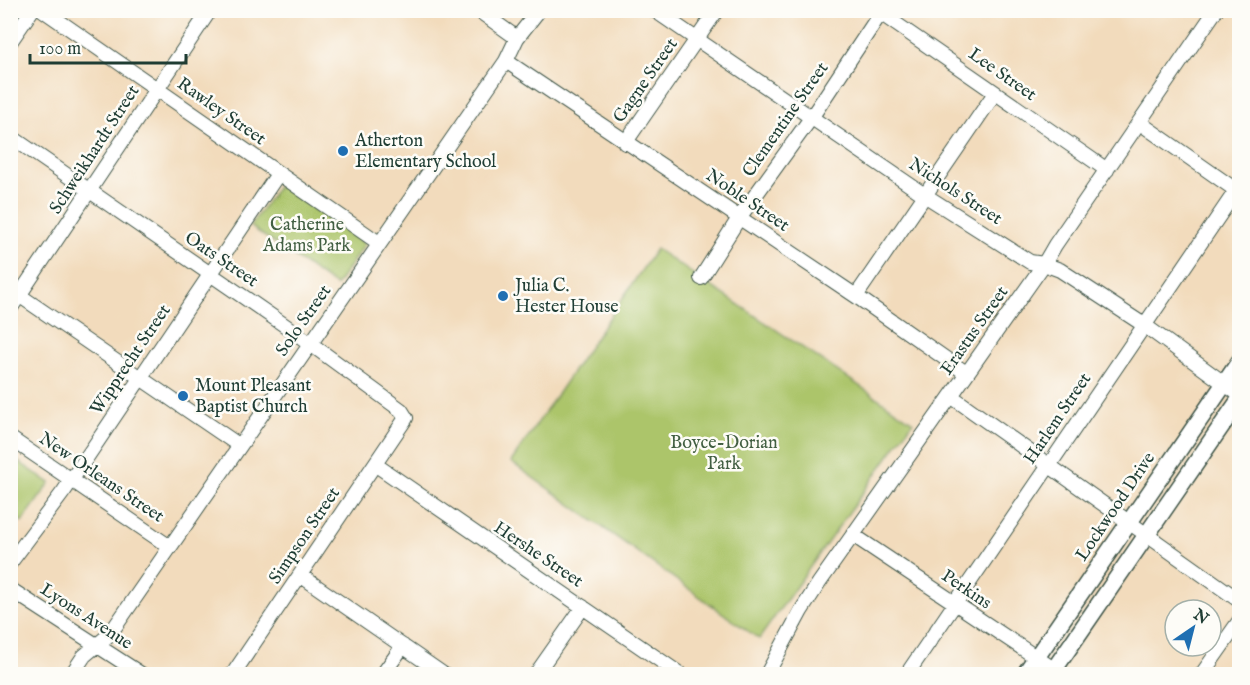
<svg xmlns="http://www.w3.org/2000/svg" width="1250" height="685" font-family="'IM FELL English',serif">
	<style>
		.green { fill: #acc56a; stroke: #66814f; stroke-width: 1.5 }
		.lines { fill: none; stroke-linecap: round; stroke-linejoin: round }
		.minor-casing { stroke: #3f5548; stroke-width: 16 }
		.major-casing { stroke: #3f5548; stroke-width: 19 }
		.minor { stroke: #fff; stroke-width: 14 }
		.major { stroke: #fff; stroke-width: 16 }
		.poi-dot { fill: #1f6fb2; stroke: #fdfcf7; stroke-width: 2 }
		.labels { text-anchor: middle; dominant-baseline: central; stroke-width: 5; stroke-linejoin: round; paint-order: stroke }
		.street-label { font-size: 18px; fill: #1f3d34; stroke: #fdfcf7 }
		.poi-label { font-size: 18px; fill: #1f3d34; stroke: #fdfcf7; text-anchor: start }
		.park-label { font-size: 18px; fill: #425f42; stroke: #fdfcf7 }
	</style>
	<rect width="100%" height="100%" fill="#fdfcf7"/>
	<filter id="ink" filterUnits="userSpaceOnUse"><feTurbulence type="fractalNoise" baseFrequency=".0167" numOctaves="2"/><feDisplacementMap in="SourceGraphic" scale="12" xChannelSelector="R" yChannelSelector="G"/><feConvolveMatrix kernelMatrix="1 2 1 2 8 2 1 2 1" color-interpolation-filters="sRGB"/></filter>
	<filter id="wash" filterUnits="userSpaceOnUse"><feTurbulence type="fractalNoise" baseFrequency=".008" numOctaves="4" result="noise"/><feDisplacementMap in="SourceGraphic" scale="24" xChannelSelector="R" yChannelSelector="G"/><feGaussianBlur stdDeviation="1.35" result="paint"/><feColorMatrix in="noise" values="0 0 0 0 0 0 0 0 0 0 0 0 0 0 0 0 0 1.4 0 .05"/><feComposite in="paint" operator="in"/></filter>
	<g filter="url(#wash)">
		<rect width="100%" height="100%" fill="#f2dbbc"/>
		<path class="green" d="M279,185L365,244L336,286L250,226Z
			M656,249L913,422L759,639L511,462Z
			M10,456L50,483L22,522L11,514Z"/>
	</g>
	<g filter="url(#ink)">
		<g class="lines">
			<g class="minor-casing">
				<path id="minor" d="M43,10L379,243
					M478,10L517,38
					M654,10L926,196L1030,262L1044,264L1060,270L1144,325L1240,395
					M876,10L1107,170
					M10,42L32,10
					M506,61L856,296L966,373
					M1140,123L1240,193
					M10,136L293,331L401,410L406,418L233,674
					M625,143L717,10
					M701,278L739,218L811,118L880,14
					M10,289L240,446
					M856,296L995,93
					M10,309L210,10
					M951,396L1240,601
					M10,438L170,547
					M376,465L680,674
					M853,535L1061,674
					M10,563L64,491L278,174
					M300,575L443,674
					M10,589L141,674
					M72,674L84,656L110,634L506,61L517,38L539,10
					M383,674L403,646
					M536,674L583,607
					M767,674L801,611L819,583L1044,264L1055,245L1216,10
					M907,674L1240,185
					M1202,674L1240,620"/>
			</g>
			<g class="major-casing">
				<path id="major" d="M1025,674L1240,361
					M1051,674L1240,399"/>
			</g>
			<use href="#minor" class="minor"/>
			<use href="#major" class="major"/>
		</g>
	</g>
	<g class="poi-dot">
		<circle cx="343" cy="151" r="6"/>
		<circle cx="503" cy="296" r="6"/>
		<circle cx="183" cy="396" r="6"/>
	</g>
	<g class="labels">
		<g class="street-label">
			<text transform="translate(1002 75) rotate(35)">Lee Street</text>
			<text transform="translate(646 81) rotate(-55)">Gagne Street</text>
			<text transform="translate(221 112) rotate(35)">Rawley Street</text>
			<text transform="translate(786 120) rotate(-55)">Clementine Street</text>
			<text transform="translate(95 150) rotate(-57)">Schweikhardt Street</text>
			<text transform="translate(955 192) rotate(33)">Nichols Street</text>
			<text transform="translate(747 201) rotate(34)">Noble Street</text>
			<text transform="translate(221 260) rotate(34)">Oats Street</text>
			<text transform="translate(304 321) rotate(-55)">Solo Street</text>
			<text transform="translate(975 331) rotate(-55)">Erastus Street</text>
			<text transform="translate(131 360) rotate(-56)">Wipprecht Street</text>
			<text transform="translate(1058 419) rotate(-56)">Harlem Street</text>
			<text transform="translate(101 478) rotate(34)">New Orleans Street</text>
			<text transform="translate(1116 507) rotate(-56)">Lockwood Drive</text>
			<text transform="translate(305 536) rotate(-56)">Simpson Street</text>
			<text transform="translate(538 555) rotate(34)">Hershe Street</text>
			<text transform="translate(966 590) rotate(34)">Perkins</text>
			<text transform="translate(86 617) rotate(33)">Lyons Avenue</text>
		</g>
		<g class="poi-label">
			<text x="355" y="141">Atherton<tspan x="355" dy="21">Elementary School</tspan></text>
			<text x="515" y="286">Julia C.<tspan x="515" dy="21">Hester House</tspan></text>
			<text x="195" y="386">Mount Pleasant<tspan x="195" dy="21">Baptist Church</tspan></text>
		</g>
		<g class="park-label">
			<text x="307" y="225">Catherine<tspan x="307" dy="21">Adams Park</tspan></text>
			<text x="724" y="443">Boyce-Dorian<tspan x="724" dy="21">Park</tspan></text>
		</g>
	</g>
	<rect width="1250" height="685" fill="none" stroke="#fdfcf7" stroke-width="36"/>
	<g transform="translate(1193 628) rotate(35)"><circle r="28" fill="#fdfcf7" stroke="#a4b0a9" stroke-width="1.5"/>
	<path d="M0-4.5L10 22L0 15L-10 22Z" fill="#1f6fb2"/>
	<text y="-9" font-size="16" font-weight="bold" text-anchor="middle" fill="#1f3d34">N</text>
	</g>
	<path d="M30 54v9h156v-9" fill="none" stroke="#1f3d34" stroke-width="3"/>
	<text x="39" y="54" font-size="18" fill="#1f3d34" stroke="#fdfcf7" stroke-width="4.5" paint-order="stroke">100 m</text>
</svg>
